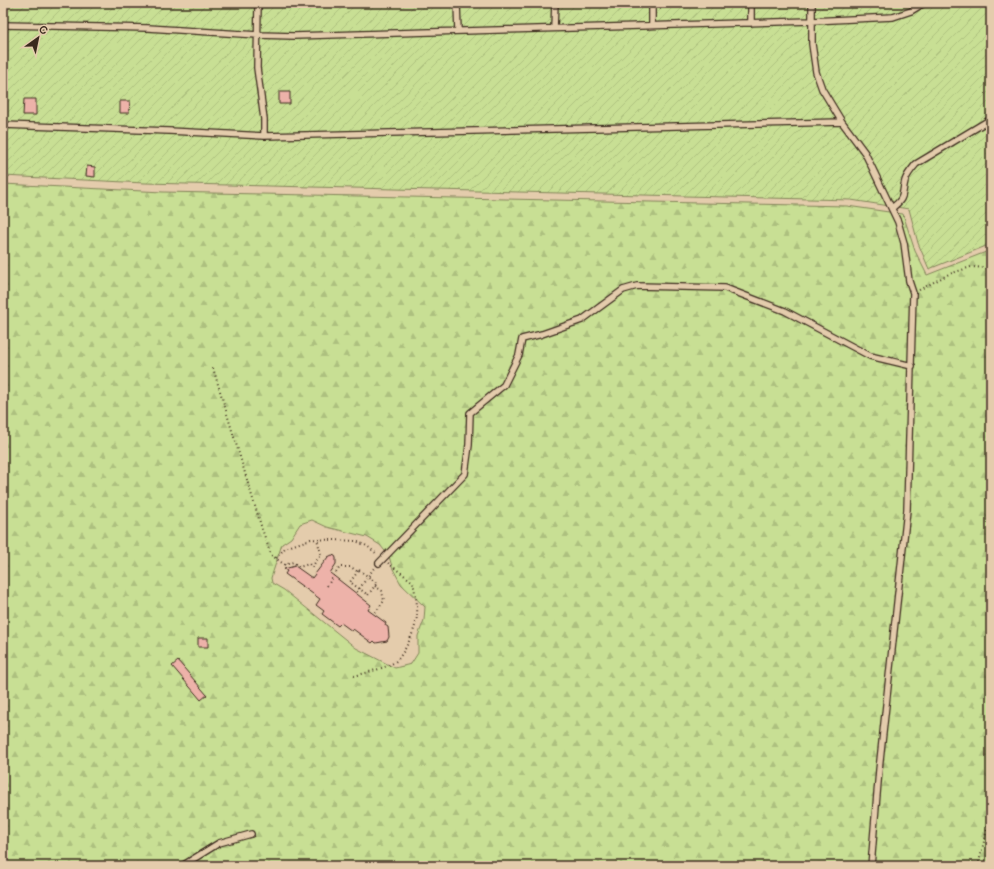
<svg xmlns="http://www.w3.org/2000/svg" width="994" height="869" font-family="'Balsamiq Sans',sans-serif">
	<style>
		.forest { fill: url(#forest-firs); stroke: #828459; fill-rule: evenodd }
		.garden { fill: url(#garden-furrows); stroke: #828459 }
		.building { fill: #edb2a9; stroke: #3b2a1e }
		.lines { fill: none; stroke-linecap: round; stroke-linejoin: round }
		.lane-casing { stroke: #3b2a1e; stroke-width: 8 }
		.path { stroke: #3b2a1e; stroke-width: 2; stroke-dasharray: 1 3; stroke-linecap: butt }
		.lane { stroke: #e4ccac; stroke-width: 5.5 }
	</style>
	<defs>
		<pattern id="forest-firs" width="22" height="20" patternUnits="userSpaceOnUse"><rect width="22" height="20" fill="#c8df94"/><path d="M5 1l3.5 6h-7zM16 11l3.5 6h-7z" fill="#adc07f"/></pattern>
		<pattern id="garden-furrows" width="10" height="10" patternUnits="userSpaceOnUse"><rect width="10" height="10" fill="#c8df94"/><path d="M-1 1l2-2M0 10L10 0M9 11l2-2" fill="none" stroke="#adc07f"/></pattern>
	</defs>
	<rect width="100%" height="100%" fill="#e4ccac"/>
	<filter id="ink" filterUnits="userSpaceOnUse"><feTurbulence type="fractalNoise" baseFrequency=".025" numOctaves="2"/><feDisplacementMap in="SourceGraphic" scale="8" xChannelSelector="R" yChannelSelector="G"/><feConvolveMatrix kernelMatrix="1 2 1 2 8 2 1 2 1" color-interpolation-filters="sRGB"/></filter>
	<g filter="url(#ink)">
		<path class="forest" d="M3,184L163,192L847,206L903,214L915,251L927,275L991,250V866H3ZM312,520L327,527L367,537L380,545L389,556L392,567L401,584L425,607L424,620L418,636V653L411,664L395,668L356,648L284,590L272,583L271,578L282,544L291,538L300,524Z"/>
		<path class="garden" d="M3,3H991V244L929,269L918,243L909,209L851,200L145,183L3,176Z"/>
		<path class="building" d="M279,92H290V104H279Z
			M24,99H36V115H23Z
			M120,101H130L129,113H120Z
			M87,166L95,167V177L86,176Z
			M332,555L335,556L336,558V564L330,573L371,605L368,610L386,623L385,625L388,627L389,637L387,641L376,643L374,641L372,643L353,629L352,631L341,623L338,626L322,614L324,611L316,605L320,599L285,574L287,571L284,569L295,566L312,578L328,557Z
			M198,638H208V647H198Z
			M178,661L207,695L201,700L172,666Z"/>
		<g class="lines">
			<g class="lane-casing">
				<path id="lane" d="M258,3L257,68L264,119V136
					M457,3L458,31
					M812,3V44L816,72L822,89L842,122L865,153L898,222L904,243L909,281L913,293L907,510L879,770L871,866
					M751,23V3
					M3,25L148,28L258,35L294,36L812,21L893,17L911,11L924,3
					M652,25V3
					M554,28L555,3
					M3,125L169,131L264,136L842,122
					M892,208C906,197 901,196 905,181C907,174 912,169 916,164L991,119
					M379,563L465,474L469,445L470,413L504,385L519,355L522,339L542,334L582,320L623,290L637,286L725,288L785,311L870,356L912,366
					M182,866L219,843L251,834"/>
			</g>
			<path class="path" d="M919,290L949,274L971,267L991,268
				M213,368L262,529L271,555L285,565L293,562L299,567L309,564L312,567L321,554L317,539
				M276,558L285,548L311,539L356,541L367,546L377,554
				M359,570L377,583L368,595L350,582Z
				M327,586L340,567H351L358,572
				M375,586L382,591L384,601L375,613
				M357,592L374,568
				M354,676C365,673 386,668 395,662C404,655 417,627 417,615C418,604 415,593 413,582L388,563
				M978,866L991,813"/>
			<use href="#lane" class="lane"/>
		</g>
	</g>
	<rect width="994" height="869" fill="none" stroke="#e4ccac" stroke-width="16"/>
	<rect x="8" y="8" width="978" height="853" fill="none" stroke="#3b2a1e" stroke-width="1.5" filter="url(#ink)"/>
	<g transform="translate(38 38) rotate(33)" stroke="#e4ccac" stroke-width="3" paint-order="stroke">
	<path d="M0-3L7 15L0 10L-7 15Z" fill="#3b2a1e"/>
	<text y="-6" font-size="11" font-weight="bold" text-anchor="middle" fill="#3b2a1e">С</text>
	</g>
</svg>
